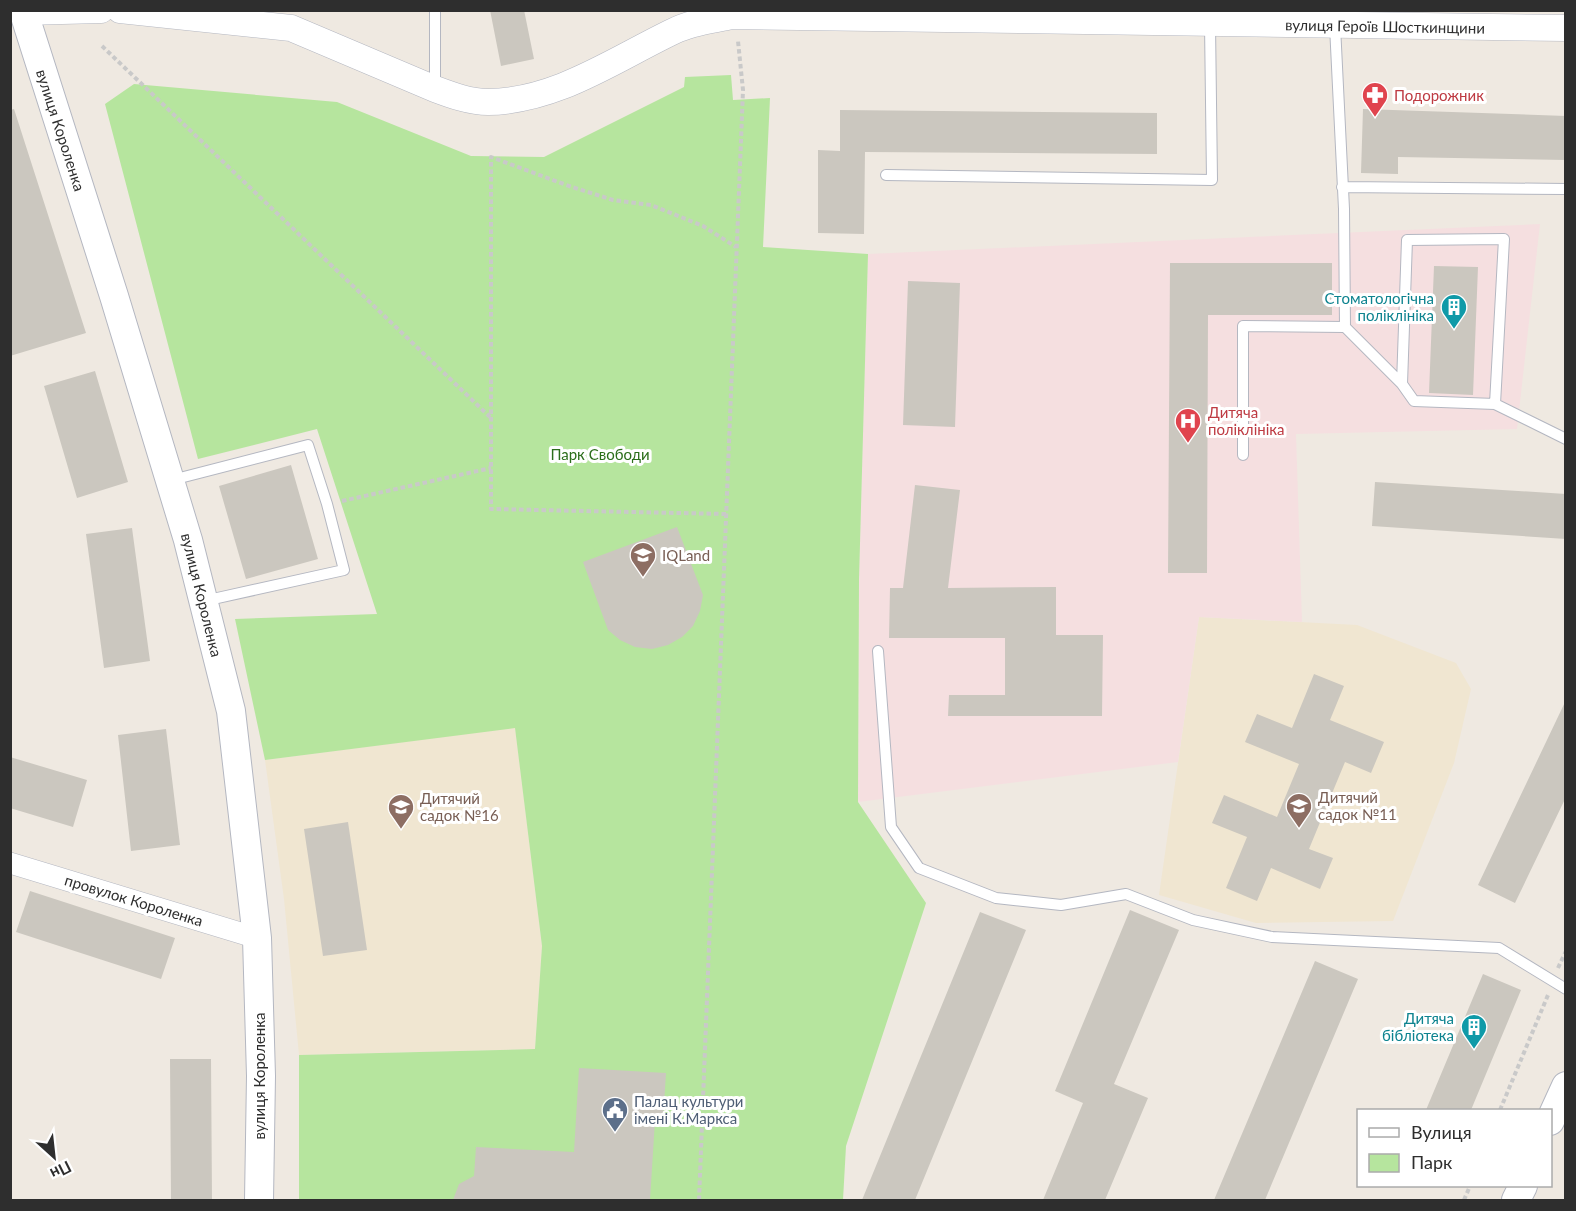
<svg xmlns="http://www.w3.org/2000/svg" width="1576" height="1211" font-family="Lato,sans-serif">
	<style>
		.education { fill: #f0e6d1 }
		.medical { fill: #f5dfe0 }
		.green { fill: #b6e59e }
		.building { fill: #cbc7bf }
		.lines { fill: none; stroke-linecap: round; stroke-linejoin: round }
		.service-casing { stroke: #b4b7c1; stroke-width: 12 }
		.minor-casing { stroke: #b4b7c1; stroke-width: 22 }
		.tertiary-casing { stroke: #b4b7c1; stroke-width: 27 }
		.secondary-casing { stroke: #b4b7c1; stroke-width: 30 }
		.path { stroke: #c9c9c9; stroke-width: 4; stroke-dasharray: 4.5 3; stroke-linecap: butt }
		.service { stroke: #fff; stroke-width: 10 }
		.minor { stroke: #fff; stroke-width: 21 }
		.tertiary { stroke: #fff; stroke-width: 26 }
		.secondary { stroke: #fff; stroke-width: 28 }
		.labels { text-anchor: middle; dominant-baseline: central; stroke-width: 6; stroke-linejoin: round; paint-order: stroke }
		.street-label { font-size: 15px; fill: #2e2e2e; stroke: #fff }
		.health-label { font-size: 15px; fill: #be3a42; stroke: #fff; text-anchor: start }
		.culture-label { font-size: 15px; fill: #0d838f; stroke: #fff; text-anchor: end }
		.park-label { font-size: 15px; fill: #2c6e1b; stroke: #fff }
		.education-label { font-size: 15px; fill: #785e54; stroke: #fff; text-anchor: start }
		.service-label { font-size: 15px; fill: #4e5e75; stroke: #fff; text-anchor: start }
	</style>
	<rect width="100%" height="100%" fill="#efe9e1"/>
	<path class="education" d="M1199,617L1357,625L1456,663L1471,689L1454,763L1393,921L1256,923L1159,895Z
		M515,727L542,946L535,1049L299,1055L284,899L265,760Z"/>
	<path class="medical" d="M1540,224L1517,429L1296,434L1302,622L1199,617L1178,762L858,802L859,580L868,254Z"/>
	<path class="green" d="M731,75L733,100L770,98L763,247L868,254L859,580L858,802L926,903L846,1146L843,1200H299V1055L535,1049L542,946L515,728L265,760L235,619L377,614L317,429L198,459L105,104L134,84L337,102L471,156L544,157L684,87L685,77Z"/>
	<path class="building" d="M490,10H524L534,59L501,66Z
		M14,109L86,333L10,356V110Z
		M1363,109L1566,116V160L1398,157V174L1361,173Z
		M840,110L1157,113V154L865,152L864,234L818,233V150L840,151Z
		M1170,263H1332V315H1208L1207,573H1168Z
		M1434,266L1478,267L1473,395L1429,393Z
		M908,281L960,283L955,427L903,425Z
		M95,371L128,482L77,498L44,386Z
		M291,465L318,559L246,579L219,486Z
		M1375,482L1566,494V539L1372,526Z
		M915,485L960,490L948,588L1056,587V635H1103L1102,716H948L949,695H1005V638H889L890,588H903Z
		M677,527L703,595L700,611L693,626L682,637L668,645L652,649L635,647L620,640L608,630L583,562Z
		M132,528L150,661L104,668L86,534Z
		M1314,674L1344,686L1330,720L1384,742L1371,773L1345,762L1309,849L1333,858L1320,889L1271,868L1257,901L1226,888L1247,837L1212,823L1224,795L1277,817L1299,764L1245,742L1257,714L1292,728Z
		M1566,700V797L1515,903L1478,885Z
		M166,729L180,845L131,851L118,735Z
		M10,757L87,780L73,827L10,808Z
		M348,822L367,950L323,956L304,829Z
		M30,891L175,938L161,979L16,932Z
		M1130,910L1179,930L1114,1084L1148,1098L1105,1200H1043L1083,1103L1055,1091Z
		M980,912L1026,930L915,1200H862Z
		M1315,961L1358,979L1265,1200H1214Z
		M1483,974L1521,990L1471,1110H1426Z
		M170,1059H211L212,1200H171Z
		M579,1068L666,1073L663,1120H655L650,1200H453L459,1184L474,1176L476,1147L574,1152Z"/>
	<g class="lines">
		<g class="service-casing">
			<path id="service" d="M435,10V88
				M1335,26L1344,209L1345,327
				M886,175L1212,180L1210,24
				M1342,187L1566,189
				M1402,384L1407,240L1504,239L1495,404
				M1243,455V326L1345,327L1402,384L1414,401L1495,404L1566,439
				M172,480L308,445L327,504L344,570L204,601
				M878,651L891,827L919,868L996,898L1061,905L1126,894L1193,920L1272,937L1499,948L1566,989"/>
		</g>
		<g class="minor-casing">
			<path id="minor" d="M10,863L257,938"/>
		</g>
		<g class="tertiary-casing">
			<path id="tertiary" d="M120,10L291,28L435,89C451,95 470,102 488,102C557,101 615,59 674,31C692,22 714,20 732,16L1566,28
				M23,12L101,10"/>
		</g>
		<g class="secondary-casing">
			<path id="secondary" d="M23,10L114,296L188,540L231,711L257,938L261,1076L259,1200
				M1550,1121L1566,1086
				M1516,1200L1523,1186"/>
		</g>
		<path class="path" d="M102,46L491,418
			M342,501L491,468
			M726,514L491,509V157L569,186L613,200L651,205L703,226L736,247
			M1558,968L1566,951
			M1500,1110L1548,995
			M699,1200L743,90L738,41
			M1464,1200L1470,1186"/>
		<use href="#service" class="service"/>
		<use href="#minor" class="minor"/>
		<use href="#tertiary" class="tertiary"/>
		<use href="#secondary" class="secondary"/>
	</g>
	<defs>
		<g id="pharmacy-pin" transform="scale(1.35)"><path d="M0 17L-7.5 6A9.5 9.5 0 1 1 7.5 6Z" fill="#e0444e" stroke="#fff"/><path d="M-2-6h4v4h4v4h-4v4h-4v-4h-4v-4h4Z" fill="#fff"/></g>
		<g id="building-pin" transform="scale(1.35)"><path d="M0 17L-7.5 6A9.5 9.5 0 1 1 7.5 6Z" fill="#0f9aa8" stroke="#fff"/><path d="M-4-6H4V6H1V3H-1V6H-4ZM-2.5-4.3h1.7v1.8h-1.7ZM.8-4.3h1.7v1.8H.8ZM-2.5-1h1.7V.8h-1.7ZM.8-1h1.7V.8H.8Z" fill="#fff"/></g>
		<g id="hospital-pin" transform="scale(1.35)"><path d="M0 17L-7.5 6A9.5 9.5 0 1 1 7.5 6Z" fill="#e0444e" stroke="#fff"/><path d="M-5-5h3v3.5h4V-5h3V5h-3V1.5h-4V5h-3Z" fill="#fff"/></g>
		<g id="school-pin" transform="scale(1.35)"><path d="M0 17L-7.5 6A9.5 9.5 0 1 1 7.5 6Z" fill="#8d6e63" stroke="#fff"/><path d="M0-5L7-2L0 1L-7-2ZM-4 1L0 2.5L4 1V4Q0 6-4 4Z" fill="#fff"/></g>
		<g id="civic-pin" transform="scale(1.35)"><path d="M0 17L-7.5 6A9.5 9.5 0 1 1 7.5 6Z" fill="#5c6f8a" stroke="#fff"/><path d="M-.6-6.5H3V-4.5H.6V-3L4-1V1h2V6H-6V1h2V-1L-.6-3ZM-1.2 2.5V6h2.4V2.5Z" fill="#fff"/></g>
	</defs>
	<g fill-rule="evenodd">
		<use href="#pharmacy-pin" x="1375" y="95"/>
		<use href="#building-pin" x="1454" y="307"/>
		<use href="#hospital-pin" x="1188" y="421"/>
		<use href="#school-pin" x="643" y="555"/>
		<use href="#school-pin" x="1299" y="806"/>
		<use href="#school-pin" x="401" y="807"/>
		<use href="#building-pin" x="1474" y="1027"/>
		<use href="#civic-pin" x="615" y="1110"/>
	</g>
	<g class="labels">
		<g class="street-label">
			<text transform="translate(1385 26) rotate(1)">вулиця Героїв Шосткинщини</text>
			<text transform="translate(61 130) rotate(72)">вулиця Короленка</text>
			<text transform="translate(202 595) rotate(76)">вулиця Короленка</text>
			<text transform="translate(134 900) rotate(17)">провулок Короленка</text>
			<text transform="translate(259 1076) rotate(-90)">вулиця Короленка</text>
		</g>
		<g class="health-label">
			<text x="1394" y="95">Подорожник</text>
			<text x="1208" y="412">Дитяча<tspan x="1208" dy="17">поліклініка</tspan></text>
		</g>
		<g class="culture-label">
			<text x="1434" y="298">Стоматологічна<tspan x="1434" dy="17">поліклініка</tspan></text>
			<text x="1454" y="1018">Дитяча<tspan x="1454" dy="17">бібліотека</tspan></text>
		</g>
		<g class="park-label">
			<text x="600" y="454">Парк Свободи</text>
		</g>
		<g class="education-label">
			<text x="662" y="555">IQLand</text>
			<text x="1318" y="797">Дитячий<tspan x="1318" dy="17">садок №11</tspan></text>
			<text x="420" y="798">Дитячий<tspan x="420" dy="17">садок №16</tspan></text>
		</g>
		<g class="service-label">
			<text x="634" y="1101">Палац культури<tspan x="634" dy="17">імені К.Маркса</tspan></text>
		</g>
	</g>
	<rect width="1576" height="1211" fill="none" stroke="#2e2e2e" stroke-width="24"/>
	<rect x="1357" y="1109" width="195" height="78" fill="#ffffff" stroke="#ababab" stroke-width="1.5"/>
	<rect x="1369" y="1128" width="30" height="9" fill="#ffffff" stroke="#ababab" stroke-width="1.5"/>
	<text x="1411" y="1139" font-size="18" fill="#2e2e2e">Вулиця</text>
	<rect x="1369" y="1154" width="30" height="18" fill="#b6e59e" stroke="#ababab" stroke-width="1.5"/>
	<text x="1411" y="1169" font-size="18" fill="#2e2e2e">Парк</text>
	<g transform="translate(54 1157) rotate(153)" stroke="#ffffff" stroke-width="4.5" paint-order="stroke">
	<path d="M0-4.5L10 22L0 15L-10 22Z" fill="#2e2e2e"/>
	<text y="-9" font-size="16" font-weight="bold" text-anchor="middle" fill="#2e2e2e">Пн</text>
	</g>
</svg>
